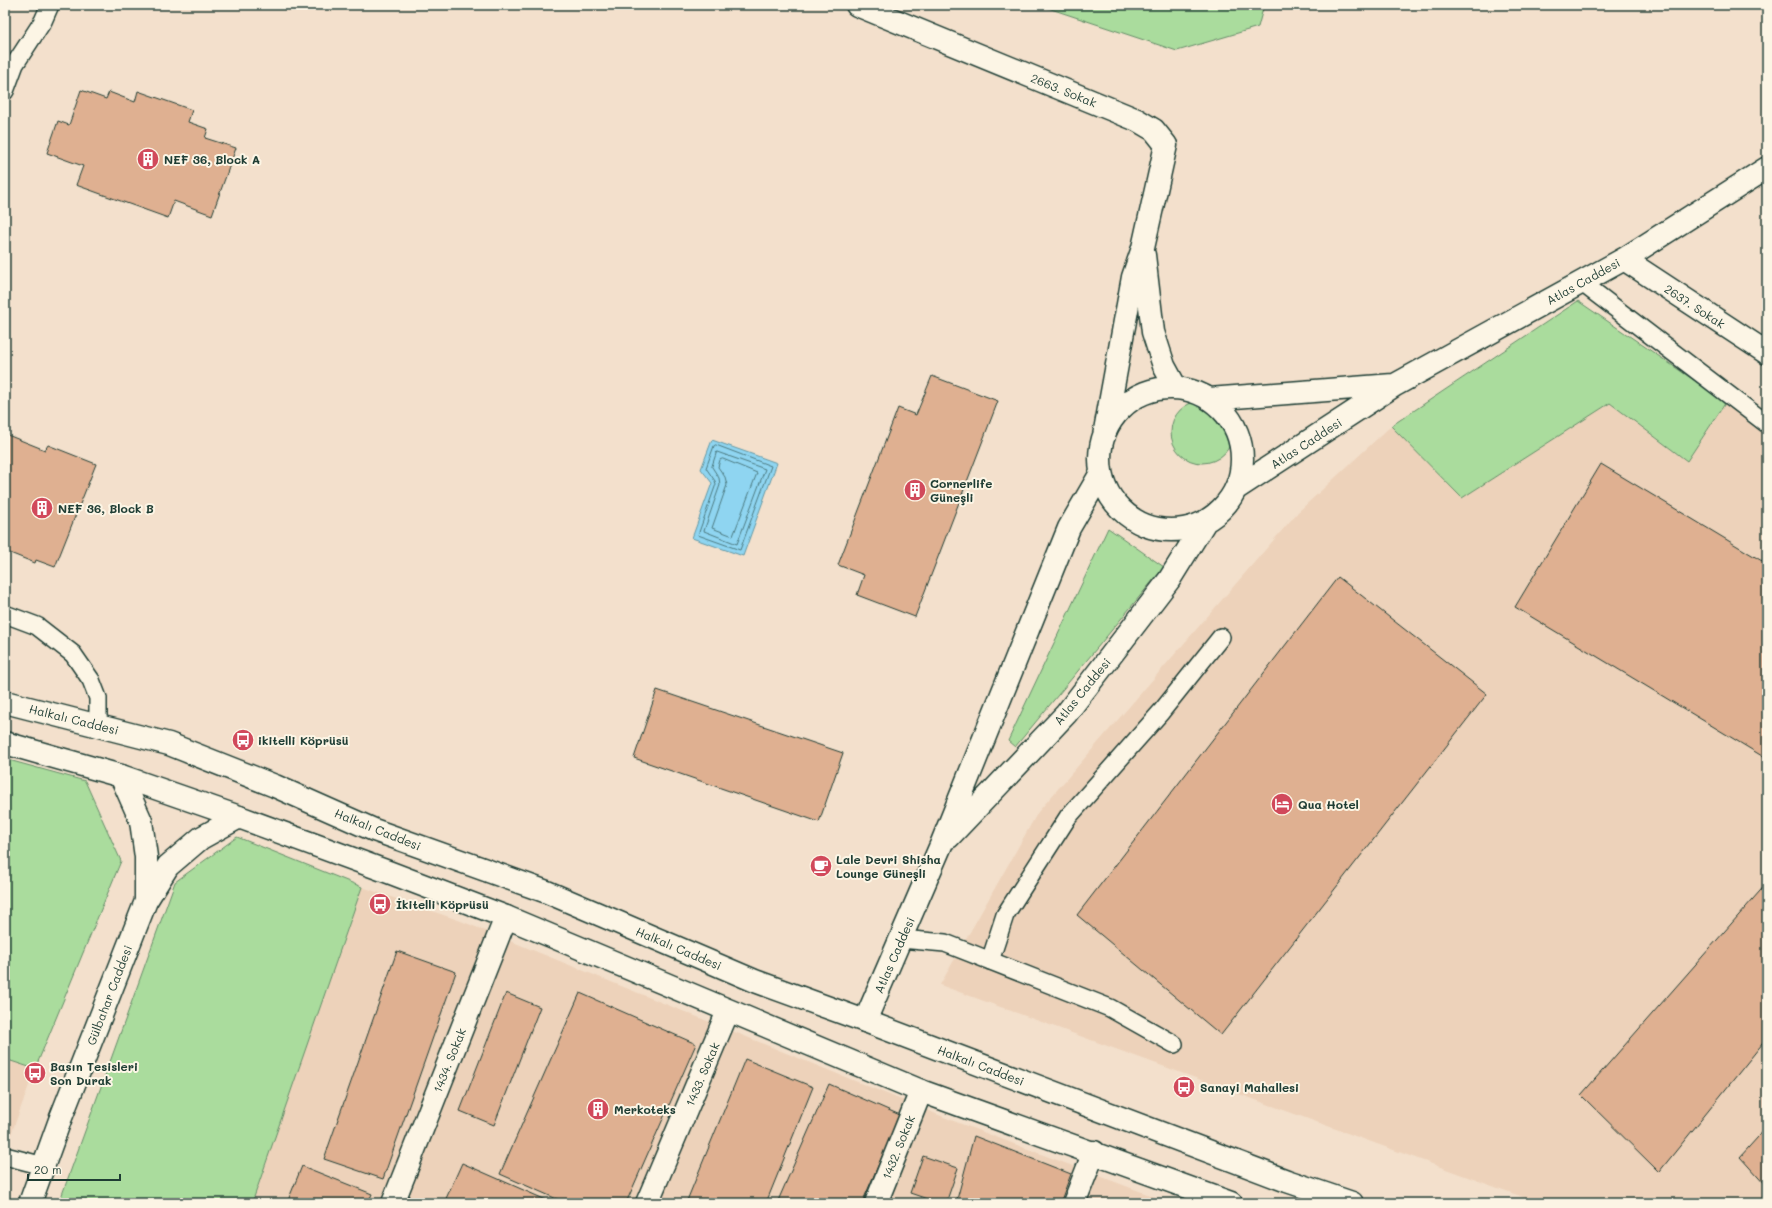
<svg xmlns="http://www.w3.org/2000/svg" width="1772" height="1208" font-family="Mali,sans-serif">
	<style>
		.built { fill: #edd2ba }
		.green { fill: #aadc9d; stroke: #648c68 }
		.water { fill: #8fd5f1; stroke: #6298a5 }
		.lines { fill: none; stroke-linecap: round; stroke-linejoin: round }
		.shore { stroke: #4c7a80; stroke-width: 1 }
		.building { fill: #dfb091; stroke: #1f3d34 }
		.service-casing { stroke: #1f3d34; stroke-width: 20 }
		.minor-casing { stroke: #1f3d34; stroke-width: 25 }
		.secondary-casing { stroke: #1f3d34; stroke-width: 25 }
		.primary-casing { stroke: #1f3d34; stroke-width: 25 }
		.service { stroke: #fcf5e5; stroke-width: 17 }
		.minor { stroke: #fcf5e5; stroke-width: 22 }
		.secondary { stroke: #fcf5e5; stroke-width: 22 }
		.primary { stroke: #fcf5e5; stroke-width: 22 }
		.labels { text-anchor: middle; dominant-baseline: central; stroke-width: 4; stroke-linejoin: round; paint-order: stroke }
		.street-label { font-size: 12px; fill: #1f3d34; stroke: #fcf5e5 }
		.poi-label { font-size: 12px; font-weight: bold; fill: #1f3d34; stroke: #fcf5e5; text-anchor: start }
	</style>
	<rect width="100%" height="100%" fill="#f3e0cc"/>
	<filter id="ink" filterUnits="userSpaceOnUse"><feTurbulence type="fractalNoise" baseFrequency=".025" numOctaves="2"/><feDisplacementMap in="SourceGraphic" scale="8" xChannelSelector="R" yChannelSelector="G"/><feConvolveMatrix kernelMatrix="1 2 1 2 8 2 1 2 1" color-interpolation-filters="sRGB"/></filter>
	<g filter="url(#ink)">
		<path class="built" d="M1726,402L1767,430V1203H1539L940,985L1038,812L1298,512L1391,426L1462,498L1610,403L1687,461Z
			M362,887L461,921L951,1120L1171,1203H252Z
			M5,1059L35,1069L5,1151Z"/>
		<path class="green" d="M1039,5H1264L1258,27L1177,51Z
			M1578,301L1726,402L1687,461L1610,403L1462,498L1391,426Z
			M1171 432a31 31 0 1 1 62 0a31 31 0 1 1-62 0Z
			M1108,528L1164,567L1015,747L1008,741Z
			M5,759L85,781L121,861L35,1069L5,1059Z
			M237,837L362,887L252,1203H59L175,882Z"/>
		<path class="water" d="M712,440L777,463L743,556L692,538L712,483L701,469Z"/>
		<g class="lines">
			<path class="shore" d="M716,445L771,466L740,550L698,535L716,484L715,481L706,468L714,446Z
				M717,452L765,469L737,544L704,531L720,485L719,478L712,467Z
				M723,459L757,473L733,536L712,528L727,485L725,477L718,467L720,460Z"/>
		</g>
		<path class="building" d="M81,90L106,99L109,92L135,102L138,91L192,110L188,122L208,129L205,138L236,148L212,215L174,201L168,218L76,185L83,166L47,153L58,121L69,125Z
			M932,376L998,401L915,617L857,595L864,575L838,565L898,408L916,415Z
			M5,434L45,450L48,445L96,464L55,567L36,560L35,563L5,551Z
			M1601,464L1767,564V759L1515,607Z
			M1338,577L1487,694L1221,1035L1077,915Z
			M657,690L843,753L819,822L634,758Z
			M1767,883V1038L1659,1172L1581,1095Z
			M397,951L456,972L383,1179L324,1159Z
			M506,993L540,1007L494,1125L460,1111Z
			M580,993L696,1044L626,1203H566L500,1174Z
			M745,1059L813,1087L766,1203H686Z
			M829,1084L900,1115L862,1203H777Z
			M1767,1127V1187L1740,1157Z
			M974,1136L1071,1174L1060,1203H956Z
			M923,1156L958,1168L946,1203H939L910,1193Z
			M462,1163L553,1203H444Z
			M302,1166L372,1194L368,1203H287Z"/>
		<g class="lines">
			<g class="service-casing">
				<path id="service" d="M5,91L15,64L43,21L50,5
					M1581,282L1767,424
					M5,614L37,626L73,654L91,680L98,698V725
					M901,939L945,943L1110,1008L1174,1044
					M990,961L1005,915L1068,817L1161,712L1221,637
					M5,1156L44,1166"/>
			</g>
			<g class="minor-casing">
				<path id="minor" d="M857,5L1137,120L1154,130L1166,145L1143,248L1133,277L1104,436
					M1144,255L1153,332L1164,366L1176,388
					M1624,259L1767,353
					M1100 459a71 71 0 1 1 142 0a71 71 0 1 1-142 0Z
					M1209,399L1393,385
					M1237,488L1395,385L1624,259L1767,168
					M949,837L1066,714L1169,580L1205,522
					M865,1021L941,845L1069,528L1101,473
					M393,1203L506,917
					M647,1203L728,1011
					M876,1203L921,1091
					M1074,1203L1094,1152"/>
			</g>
			<g class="secondary-casing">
				<path id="secondary" d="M121,776L141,821L146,857V901
					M30,1203L60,1120L146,901L168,866L201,838L239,817"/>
			</g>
			<g class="primary-casing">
				<path id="primary" d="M5,702L169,744L275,786L374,830L547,892L755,981L865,1021L1287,1181L1352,1203
					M5,743L121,776L239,817L391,873L506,917L921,1091L1231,1203"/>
			</g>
			<use href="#service" class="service"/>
			<use href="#minor" class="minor"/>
			<use href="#secondary" class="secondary"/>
			<use href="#primary" class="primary"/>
		</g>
	</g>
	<defs>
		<g id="building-disc" transform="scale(1.15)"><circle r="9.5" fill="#d1495b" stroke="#fcf5e5"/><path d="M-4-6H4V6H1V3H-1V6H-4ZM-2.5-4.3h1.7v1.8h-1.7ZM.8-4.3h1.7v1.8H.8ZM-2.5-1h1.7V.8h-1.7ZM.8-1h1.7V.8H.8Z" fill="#fff"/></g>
		<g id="bus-disc" transform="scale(1.15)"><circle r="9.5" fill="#d1495b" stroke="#fcf5e5"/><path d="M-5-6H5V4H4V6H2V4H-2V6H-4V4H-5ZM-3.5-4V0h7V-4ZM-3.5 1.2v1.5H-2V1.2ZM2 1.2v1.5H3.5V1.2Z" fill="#fff"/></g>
		<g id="hotel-disc" transform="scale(1.15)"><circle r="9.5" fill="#d1495b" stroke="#fcf5e5"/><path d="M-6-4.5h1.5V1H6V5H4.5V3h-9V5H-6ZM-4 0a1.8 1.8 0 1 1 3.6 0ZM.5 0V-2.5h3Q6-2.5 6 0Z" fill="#fff"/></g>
		<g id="cafe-disc" transform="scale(1.15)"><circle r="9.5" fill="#d1495b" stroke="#fcf5e5"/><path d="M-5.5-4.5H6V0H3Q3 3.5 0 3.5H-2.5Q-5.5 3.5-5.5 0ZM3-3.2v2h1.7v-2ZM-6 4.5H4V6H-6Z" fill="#fff"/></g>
	</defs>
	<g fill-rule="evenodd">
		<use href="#building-disc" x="148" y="159"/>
		<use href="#building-disc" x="915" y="490"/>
		<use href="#building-disc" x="42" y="508"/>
		<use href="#bus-disc" x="243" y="740"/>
		<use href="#hotel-disc" x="1282" y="804"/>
		<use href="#cafe-disc" x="821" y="866"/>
		<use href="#bus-disc" x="380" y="904"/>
		<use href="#bus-disc" x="35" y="1073"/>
		<use href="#bus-disc" x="1184" y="1087"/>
		<use href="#building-disc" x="598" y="1109"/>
	</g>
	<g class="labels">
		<g class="street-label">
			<text transform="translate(1064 90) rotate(22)">2663. Sokak</text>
			<text transform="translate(1583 281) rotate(-29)">Atlas Caddesi</text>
			<text transform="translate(1695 306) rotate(33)">2637. Sokak</text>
			<text transform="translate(1306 443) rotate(-33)">Atlas Caddesi</text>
			<text transform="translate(1082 691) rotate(-51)">Atlas Caddesi</text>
			<text transform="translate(74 719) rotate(14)">Halkalı Caddesi</text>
			<text transform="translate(378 829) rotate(22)">Halkalı Caddesi</text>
			<text transform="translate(679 948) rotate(23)">Halkalı Caddesi</text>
			<text transform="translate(894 955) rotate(-66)">Atlas Caddesi</text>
			<text transform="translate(109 995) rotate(-69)">Gülbahar Caddesi</text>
			<text transform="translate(449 1060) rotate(-68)">1434. Sokak</text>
			<text transform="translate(981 1065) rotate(21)">Halkalı Caddesi</text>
			<text transform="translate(702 1074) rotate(-67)">1433. Sokak</text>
			<text transform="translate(898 1147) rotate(-68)">1432. Sokak</text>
		</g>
		<g class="poi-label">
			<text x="164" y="159">NEF 36, Block A</text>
			<text x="930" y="483">Cornerlife<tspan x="930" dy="14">Güneşli</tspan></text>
			<text x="58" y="508">NEF 36, Block B</text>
			<text x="258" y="740">ikitelli Köprüsü</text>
			<text x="1298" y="804">Qua Hotel</text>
			<text x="836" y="859">Lale Devri Shisha<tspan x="836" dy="14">Lounge Güneşli</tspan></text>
			<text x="396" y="904">İkitelli Köprüsü</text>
			<text x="50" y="1066">Basın Tesisleri<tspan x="50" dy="14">Son Durak</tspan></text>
			<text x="1200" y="1087">Sanayi Mahallesi</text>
			<text x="614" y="1109">Merkoteks</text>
		</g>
	</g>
	<rect width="1772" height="1208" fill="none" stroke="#fcf5e5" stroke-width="20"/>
	<rect x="10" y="10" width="1752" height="1188" fill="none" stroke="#1f3d34" stroke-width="1.5" filter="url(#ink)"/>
	<path d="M28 1174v6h92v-6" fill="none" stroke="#1f3d34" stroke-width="2"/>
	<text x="34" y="1174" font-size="12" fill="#1f3d34" stroke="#fcf5e5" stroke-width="3" paint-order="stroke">20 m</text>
</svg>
